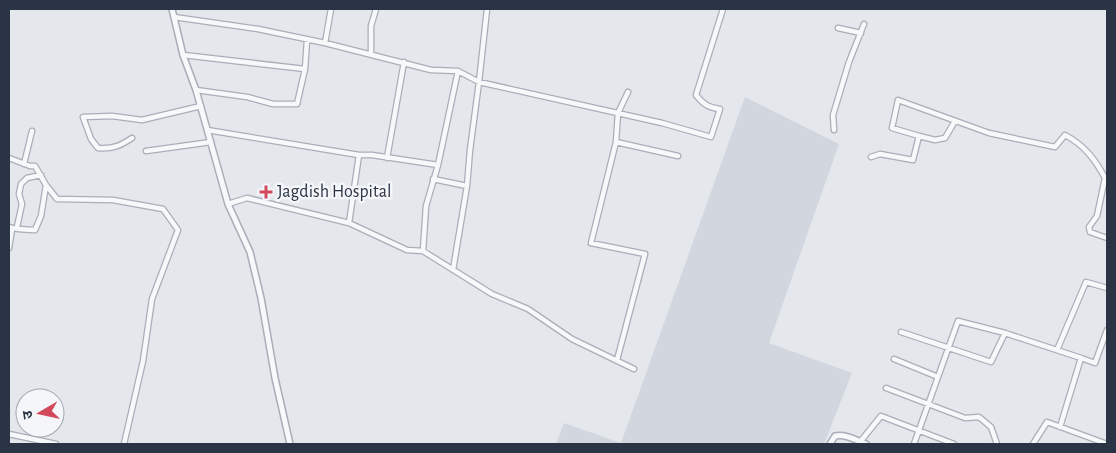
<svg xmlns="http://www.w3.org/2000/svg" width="1116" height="453" font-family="'Alegreya Sans','Noto Sans Devanagari',sans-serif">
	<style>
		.built { fill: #d2d6de }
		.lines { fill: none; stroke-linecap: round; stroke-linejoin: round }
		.minor-casing { stroke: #a9aeb7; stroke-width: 7 }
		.tertiary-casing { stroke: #a9aeb7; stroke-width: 8 }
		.minor { stroke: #f7f8fa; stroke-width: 4.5 }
		.tertiary { stroke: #f7f8fa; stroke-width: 5 }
		.poi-dot { fill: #d1495b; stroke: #f4f6f9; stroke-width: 2 }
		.labels { text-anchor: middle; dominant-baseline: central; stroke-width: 5; stroke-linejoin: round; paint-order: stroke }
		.poi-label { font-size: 18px; fill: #2b3445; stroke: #f4f6f9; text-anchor: start }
	</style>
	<rect width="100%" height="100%" fill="#e4e7ec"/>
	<path class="built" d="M745,97L839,144L769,343L852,373L824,444H556L564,423L621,443Z"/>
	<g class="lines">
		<g class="minor-casing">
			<path id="minor" d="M174,17L258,29L325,43L431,70L458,71L479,82L662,123L711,137L720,109C709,108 703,104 696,95L723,9
				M838,28L861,33
				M325,43L331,9
				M371,54V26L376,9
				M183,55L305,69
				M196,90L247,97L273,104H297L305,69L307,40
				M207,130L359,155H372L438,165
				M834,130L833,115L849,62L864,24
				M919,136L935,140L945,138L955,121
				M132,138C120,146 113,149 98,148L91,139L83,117L112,116L142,120L201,106
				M616,142L678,156
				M146,151L211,142
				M871,157L880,154L913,160L919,136L892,128L898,100L989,133L1055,147L1065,135C1084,145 1095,159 1105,178L1097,216L1089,227L1090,232L1107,238
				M9,158L30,166H35L46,185
				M387,158L404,62
				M24,164L32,131
				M433,179L467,186
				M228,204L247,198L349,223L407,250L423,251L492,294L528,309L572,339L634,369
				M349,223L359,155
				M9,227C14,229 29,230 35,230L41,216L46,185L57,199L113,200L163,209L178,230L152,299L143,361L124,444
				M17,227L22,204L19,194L21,184L27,178L41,175
				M9,248L12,229
				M423,251L426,206L438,165L458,71
				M453,270L467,186L470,150L479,82L487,9
				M901,332L991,362L1005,333L958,321C943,362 929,403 914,444
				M1005,333L1081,358L1060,427
				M1057,350L1086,282L1107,288
				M1081,358L1095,363L1107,330
				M894,359L938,377
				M617,360L645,254L591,243L616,142L618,113L628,92
				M886,388L965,418L979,417L991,427L997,444
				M9,434L56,444
				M860,442L881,416L954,444
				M1033,444L1047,422L1107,444"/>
		</g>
		<g class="tertiary-casing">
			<path id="tertiary" d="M172,9L183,55L196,90L228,204L250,252L261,298L275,378L290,444
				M830,444L835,436C846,434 856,440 866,444"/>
		</g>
		<use href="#minor" class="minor"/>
		<use href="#tertiary" class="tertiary"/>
	</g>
	<path class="poi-dot" d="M263.5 184.5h5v5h5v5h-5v5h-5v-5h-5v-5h5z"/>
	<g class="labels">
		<g class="poi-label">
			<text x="277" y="192">Jagdish Hospital</text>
		</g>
	</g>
	<rect width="1116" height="453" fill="none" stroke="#2b3445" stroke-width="20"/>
	<g transform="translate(40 413) rotate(261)"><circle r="24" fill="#f4f6f9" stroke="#a4a8b1"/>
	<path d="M0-4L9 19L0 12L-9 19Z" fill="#d1495b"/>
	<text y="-8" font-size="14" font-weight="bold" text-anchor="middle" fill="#2b3445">उ</text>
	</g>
</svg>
